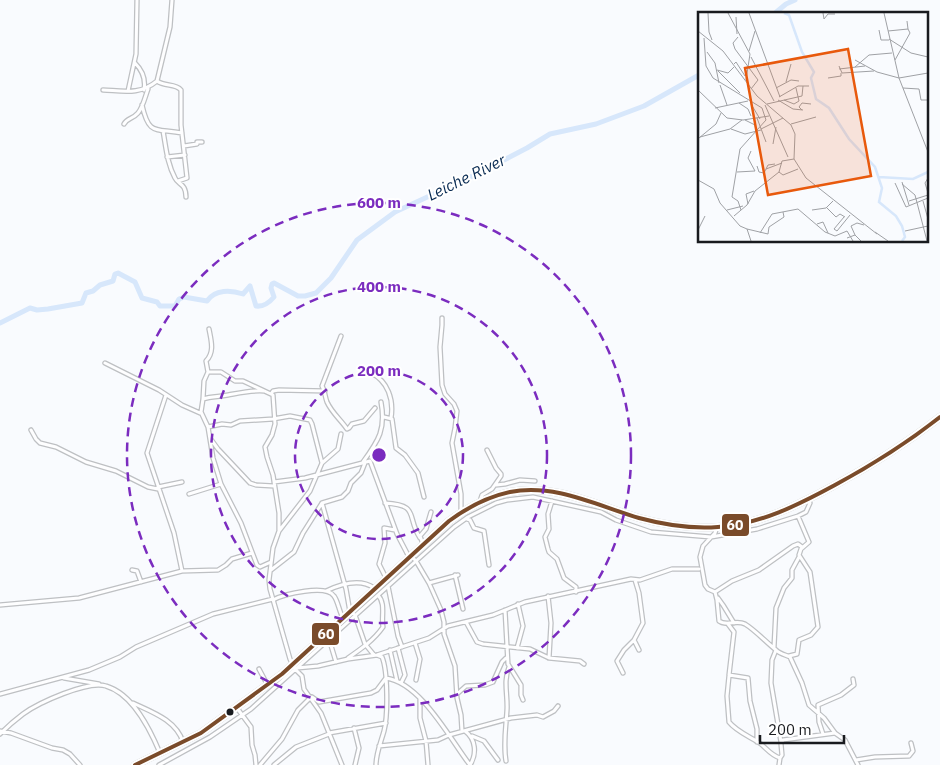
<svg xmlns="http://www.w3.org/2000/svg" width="940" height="765" font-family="'IBM Plex Sans',sans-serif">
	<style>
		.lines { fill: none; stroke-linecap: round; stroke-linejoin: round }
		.river { stroke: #d7e7fb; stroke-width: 5 }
		.street-casing { stroke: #bec0c3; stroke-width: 5.5 }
		.highway-casing { stroke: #bec0c3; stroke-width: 8 }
		.street { stroke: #fefeff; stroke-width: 3 }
		.highway { stroke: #fefeff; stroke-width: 5.5 }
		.bus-1-casing { stroke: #fff; stroke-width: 8 }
		.bus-1 { stroke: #7a4b2a; stroke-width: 4 }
		.ring { fill: none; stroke: #7b2cbf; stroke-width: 2.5; stroke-dasharray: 9 6 }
		.bus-dot { fill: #191b1f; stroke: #fff; stroke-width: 2 }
		.labels { text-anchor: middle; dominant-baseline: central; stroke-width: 4; stroke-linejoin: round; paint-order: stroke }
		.water-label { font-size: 16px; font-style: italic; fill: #072951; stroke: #fff }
		.inset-river { fill: none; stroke: #d7e7fb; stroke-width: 2.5 }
		.inset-road { fill: none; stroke: #9fa1a5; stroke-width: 1 }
		.view { fill: #e8590c; fill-opacity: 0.15; stroke: #e8590c; stroke-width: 2.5 }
		.inset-edge { fill: none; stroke: #191b1f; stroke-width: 2.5 }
		.centre { fill: #7b2cbf; stroke: #fff; stroke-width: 2.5 }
		.ring-label { font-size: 15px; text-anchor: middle; font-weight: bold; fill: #7b2cbf; stroke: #fff; stroke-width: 4; stroke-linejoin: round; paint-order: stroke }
		.line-badge { stroke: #fff; stroke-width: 2 }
		.badge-label { font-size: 14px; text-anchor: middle; font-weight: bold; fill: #fff }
	</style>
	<rect width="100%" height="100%" fill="#f9fbfe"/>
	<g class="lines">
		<path class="river" d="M774,14L786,4L795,0
			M0,323L30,308L37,310L48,309L82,303L86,293L93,291L100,285L113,281L115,274L118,273L135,282L142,298L157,302L160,306H175L179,299L184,297L207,301C215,289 231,290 243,294L250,286L256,306C264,307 269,303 274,297L271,288L272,284L274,283L298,296H305L316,293L331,278L357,240L395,212L479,173L527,148L550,134L596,124L644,106L699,75"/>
		<g class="street-casing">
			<path id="street" d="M135,63C142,70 146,79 144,90
				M157,81C165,87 175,83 181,90V125L187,178L178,181
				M103,90C124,91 140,95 157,81L170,27L172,0
				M128,91L136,54L137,0
				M142,105C149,136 155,128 182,133
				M124,124C127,118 133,119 138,113C143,107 145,97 148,89
				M163,131C166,147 167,163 175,178C178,185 186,183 186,197
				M184,146L197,144V142H202
				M167,157L185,155
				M442,318V325L440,347L442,385L445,394L454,404L457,411L455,428L452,443L461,494V512
				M209,329C211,340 215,352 206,361L208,372L204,381L203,399L201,412L208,427L213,458L221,484L241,523L257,565L260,567L271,562
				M341,336L322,386C325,391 325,397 327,402C332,413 341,420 347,429L349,428L352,424L364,421L375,408
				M105,363L159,390L182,405L200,413
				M208,372H221L235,381H243L273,395L275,424L272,435L265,447L267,457L273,475L279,513V530
				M371,373C388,381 394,400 391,418
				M271,394L273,391L279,390L325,391
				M166,395L147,453L174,533L182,571
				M203,399C212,396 219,397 228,395C239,393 251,390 264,391
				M384,417L392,419L396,448L405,455L418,473L424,497
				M208,427L222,424L231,425L240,421L273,419L290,416L310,420L312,424L322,463L310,491L279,531L273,548L269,580L270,589L290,659L295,669L302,676L304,689L321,713L342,765
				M31,430L36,439L40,443L56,447L86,462L116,471L148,487L158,489
				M210,438L218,449L250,483L256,485L274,486
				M322,463L338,449L341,434
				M274,482L305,478L370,461L397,534L409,557
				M496,485L505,484L520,480L535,481
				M158,487L182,482
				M189,494L221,484
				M480,501L482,495L492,489L501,476V474L496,468L487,450
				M552,501L548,514L549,529L545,537L548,549L549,552L557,559L564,578L576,587V592
				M322,503L346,589L350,612L355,615L365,644L374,655
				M385,503C420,505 406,516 420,538
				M467,519L470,520L474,528L484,531L489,565
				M717,527L715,533L703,546L700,557L705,585L708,589L715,592L717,600L719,621C727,627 736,619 745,624C755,630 767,643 776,650C780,654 786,655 790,657L802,683L809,705L824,718L835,733L845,740L858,765
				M423,544L420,536L426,529L431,512
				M411,556L416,561L429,583L441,610L444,622V634L455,666L457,698L461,715L462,731
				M132,570L137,571L141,582
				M271,570L294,552L303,533L322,503L342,497L348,491L351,483L361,473L365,463L363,462C379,440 386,429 381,402
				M455,575L463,609
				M386,578L379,564L385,543L384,528L395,530
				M635,580L639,593L643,623L634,640L639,650
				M429,583L458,575
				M388,586L398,636L402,647
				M326,591C341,584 360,578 374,588
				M715,592L732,581L759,570L793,546L798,544L802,547
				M548,596L551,623L549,658
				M718,598L723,605L734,623
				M273,600C284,594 326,584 334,596C338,601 339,611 343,618
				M0,605L79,598L182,571L218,570L226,565L232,559L252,553
				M505,610L508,664L521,685V695L523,700
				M466,622L477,642L483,644L530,649L549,658L580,661L584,664
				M728,624L734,632L729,675L748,678L750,701L757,729V742
				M329,639L336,662
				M415,643L420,659L416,680
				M774,647L776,608L784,588L792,578V570L799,557
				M398,648L405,675L401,683
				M517,648L523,626L518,604
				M390,650L397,681
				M776,650L772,660L771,683L781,742
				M789,656L797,654L799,640L811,635L818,627L810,572L799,555L801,549L809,542L798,516
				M348,658C361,649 374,640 383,627C381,616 386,604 378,595
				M297,668L318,666L348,659L377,655L429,638L448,626L493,615L525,602L631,579L640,580L672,569H699
				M259,669L267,684
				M623,673L617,661L624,650L634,640
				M729,676L727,696L729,722C737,732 751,737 761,744C768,750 771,755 780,758L779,765
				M64,678L99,684
				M0,694L89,670L120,657L136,647L213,614L273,599
				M457,694L466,686L485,685L493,682L502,662L506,658
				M312,697L319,702L371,693L377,690L386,678C421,683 450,739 470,765
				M420,699V718L426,741L428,765
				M133,703C152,712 176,720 183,742
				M237,708L251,727L252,745L255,755L256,765
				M354,728L359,748L355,765
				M0,731L11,733L52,748L63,750L70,754L80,765
				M465,731C476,739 477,754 470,765
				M329,733L386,723
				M0,734C7,727 15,720 23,714C38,703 88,680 106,686C133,694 150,729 160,753
				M823,734L819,722L818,705L841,695L854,685L853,679
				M472,736L484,741L498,760
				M379,746L438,740L449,735L511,718L537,715L543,717L554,711L558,706
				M780,758L782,755L781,744L783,740L835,733
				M856,760L875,757L909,756L913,751L911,743
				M506,761C503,744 506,727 507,710C508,696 503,681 509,667
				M159,765L210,737L251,709L454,527L468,517L496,503L507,500L533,497L601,512L616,520L651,532L711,537L757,529L798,516L806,512L810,503L807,500
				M260,765L282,739L298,710L311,697
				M274,765L296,747L329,734
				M376,765C376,753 381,742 384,731C388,716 388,671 382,657L377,655"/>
		</g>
		<g class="highway-casing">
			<path id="highway" d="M135,765L201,733L282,674L449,521C468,507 487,497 510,492C555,483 598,506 639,518C665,525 692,529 718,527C761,524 798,505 835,485C872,465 907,443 940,417"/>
		</g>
		<use href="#street" class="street"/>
		<use href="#highway" class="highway"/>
		<g class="bus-1-casing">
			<path id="bus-1" d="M135,765L201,733L282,674L449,521C468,507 487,497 510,492C555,483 598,506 639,518C665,525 692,529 718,527C761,524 798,505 835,485C872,465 907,443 940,417"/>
		</g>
		<use href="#bus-1" class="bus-1"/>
	</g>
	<g class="ring">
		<circle cx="379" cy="455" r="84"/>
		<circle cx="379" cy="455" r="168"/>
		<circle cx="379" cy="455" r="252"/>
	</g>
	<circle class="bus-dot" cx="230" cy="712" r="4.5"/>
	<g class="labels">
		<g class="water-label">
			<text transform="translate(466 177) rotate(-26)">Leiche River</text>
		</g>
	</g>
	<g transform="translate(698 12)">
		<rect width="230" height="230" fill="#f9fbfe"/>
		<path class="inset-river" d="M86,1L91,3L104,40L116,60L113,66L118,87L131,96L151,127L177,155L184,176L181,190L198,204L204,214L207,225L204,229M181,165L215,167L230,160"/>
		<path class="inset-road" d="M10,1L11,20L14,28M30,1L52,42L48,68M51,1L82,85M125,1L126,7L130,2H137M186,1L201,66L230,140M38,5L39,22M181,18L183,28H191M0,19L25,39L59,84L93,113L97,122L96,147L108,166L179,222M190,19L210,17L209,9M40,25L35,31L37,37L60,68L53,77M6,26L8,54L15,66L64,96M191,27L213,41L230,45M51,39L57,19M9,40L17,51L21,71M53,45L76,89M157,48L179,60L201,66M197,48L212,21L210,17M36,52L38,50L47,64M141,54L144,61L176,59M157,55L171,43L194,41M141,57L167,54M19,58L30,61L36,55M20,59L42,81M130,66L143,64V61M201,66L230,61M88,70L93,52M22,73L29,93M78,76L93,68L101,69M205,76L221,77L223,88H230M0,78L29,106L45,108L71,104M81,85L100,74H111M80,88L95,97L105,98M86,88L96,92L101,89L98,76M41,91L50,97L53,104M53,92L62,107M69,92L104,84L105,74M67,93L90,145M17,96L50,89M104,98L101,95L104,91L113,92M59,106L68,130M47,108L57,113L58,119M93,112L118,105M33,117L47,122L63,118M63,117L85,106M2,125L32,117L44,108M1,126L18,112L23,101M75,132L78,115M53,139L50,146L57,159M59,154L61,160L66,161L70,153L77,152M68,157L84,151M39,160L57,159M81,160L85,163L100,157M230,166L227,171L230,181M0,168L16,177L22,191L42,214L49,217L53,229M204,170L211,193M197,171L208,195L230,186M204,172L217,183L229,229M211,189L230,183M225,189L230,207M50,192L48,182L56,179M129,196L138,205L142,202L147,205M29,198L45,194M43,198L40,189L34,185L42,137L68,108L64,96M114,198L128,196L135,189M36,204L49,193L57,179L81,160L84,149L96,147M146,205L136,217L139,219L152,203M119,212L125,210L130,221M49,217L70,222L71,215L86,205L85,200M0,218L7,204M207,219L230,214M177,220L190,229M62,221L74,202L100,197L127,220L137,224L149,219L155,229M157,223L153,214L159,211L166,213M149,226L157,223L163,229"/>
		<path class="view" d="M150,37L173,164L70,183L47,56Z"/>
		<rect width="230" height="230" class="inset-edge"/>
	</g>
	<circle cx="379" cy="455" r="8" class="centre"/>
	<g class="ring-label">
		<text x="379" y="208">600 m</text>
		<text x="379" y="292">400 m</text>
		<text x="379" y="376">200 m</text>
	</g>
	<g class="line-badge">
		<rect x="721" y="513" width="29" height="24" rx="5" fill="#7a4b2a"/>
		<rect x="311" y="622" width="29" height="24" rx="5" fill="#7a4b2a"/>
	</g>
	<g class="badge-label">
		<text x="735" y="530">60</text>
		<text x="326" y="639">60</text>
	</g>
	<path d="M760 735v8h84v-8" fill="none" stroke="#191b1f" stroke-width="2.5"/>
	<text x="768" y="735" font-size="15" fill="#191b1f" stroke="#ffffff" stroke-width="4" paint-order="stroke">200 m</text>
</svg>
